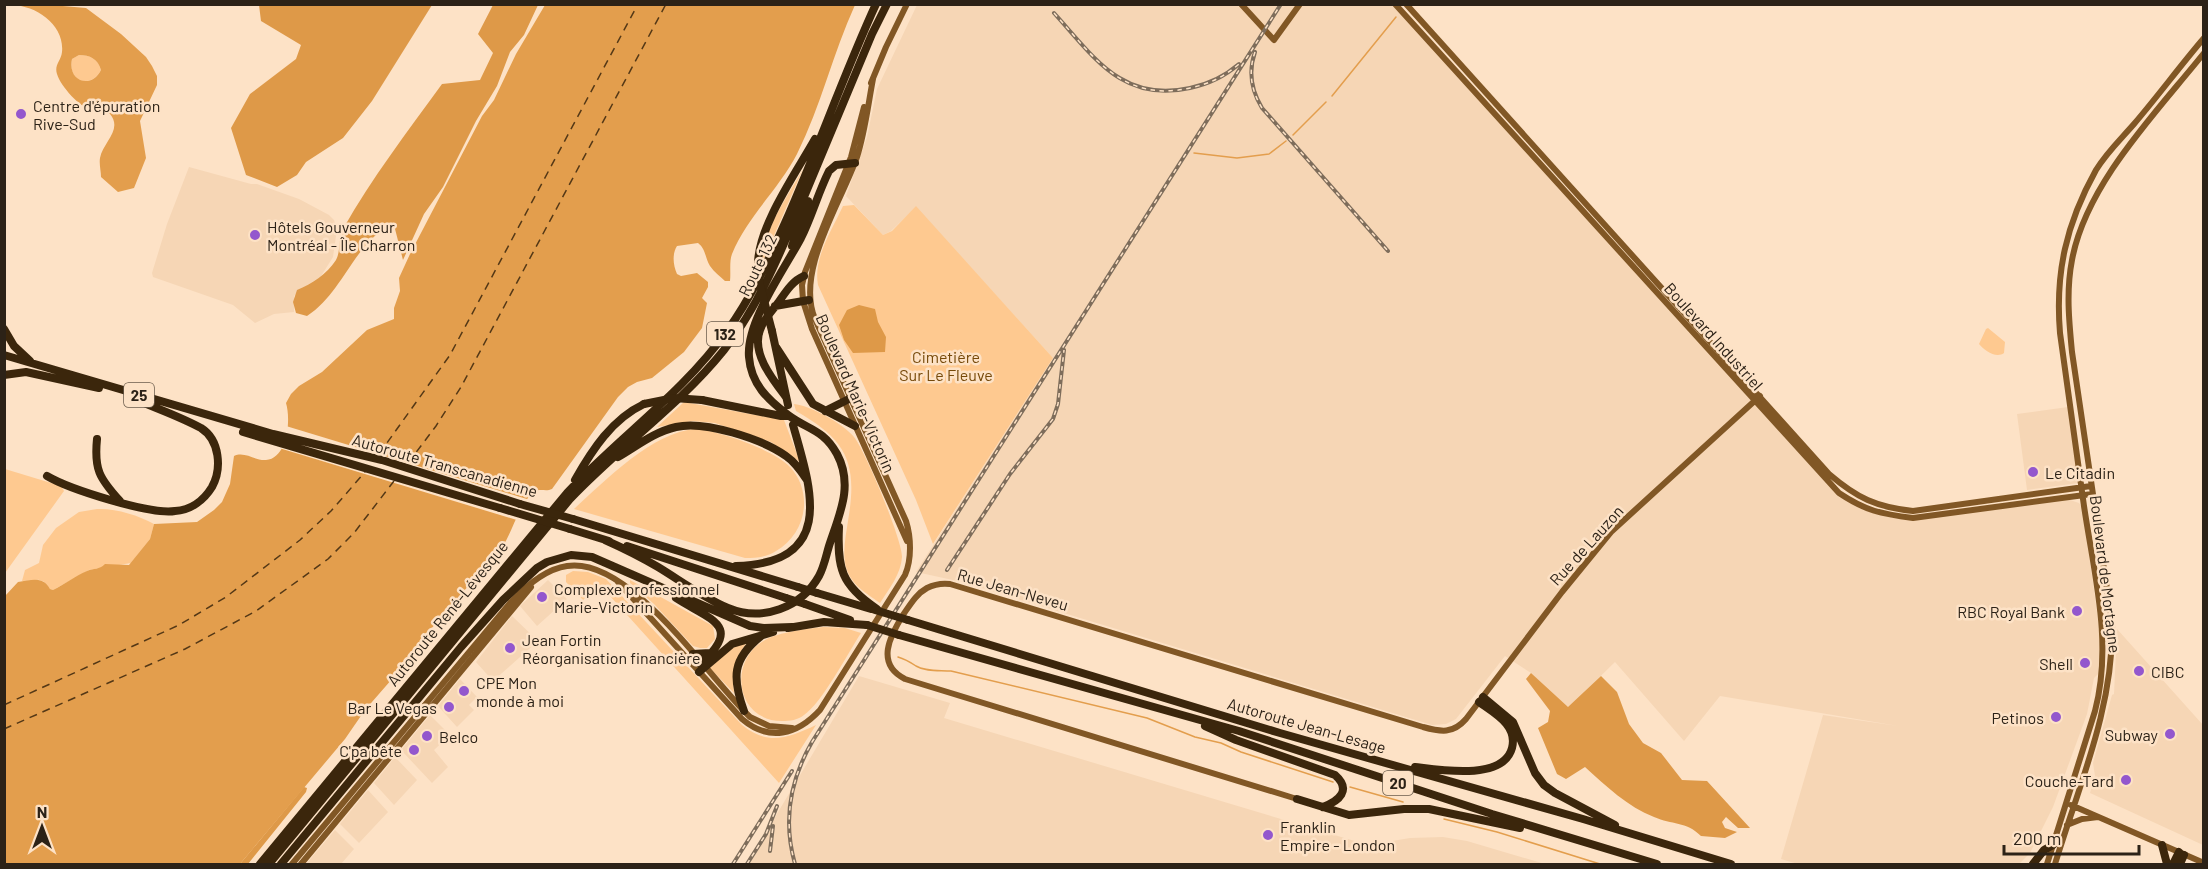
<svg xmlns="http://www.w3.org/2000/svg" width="2208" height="869" font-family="Barlow,sans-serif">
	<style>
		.built { fill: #f6d6b5 }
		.green { fill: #fec990 }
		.forest { fill: #de9948 }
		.water { fill: #e39e4d; fill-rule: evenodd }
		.pier { fill: #fde2c6 }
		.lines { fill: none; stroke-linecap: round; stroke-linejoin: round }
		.stream { stroke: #e39e4d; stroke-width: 1.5 }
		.ferry { stroke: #543816; stroke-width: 1.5; stroke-dasharray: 8 6; stroke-linecap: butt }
		.secondary { stroke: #815725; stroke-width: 6 }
		.highway { stroke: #3b260c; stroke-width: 8 }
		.rail-casing { stroke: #7e6d5b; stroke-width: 4 }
		.rail { stroke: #fde2c6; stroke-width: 1.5; stroke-dasharray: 4.5; stroke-linecap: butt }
		.highway-bridge { stroke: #3b260c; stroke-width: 8 }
		.poi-dot { fill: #9357cd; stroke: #fde2c6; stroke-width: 2 }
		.labels { text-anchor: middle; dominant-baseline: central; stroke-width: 5; stroke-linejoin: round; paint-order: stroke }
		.shield { fill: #fde2c6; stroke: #6b5c4c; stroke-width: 1.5 }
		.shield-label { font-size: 15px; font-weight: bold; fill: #2c2217 }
		.poi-label { font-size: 16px; fill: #2c2217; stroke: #fde2c6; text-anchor: start }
		.street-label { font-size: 16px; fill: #2c2217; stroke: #fde2c6 }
		.park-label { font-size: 16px; fill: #764909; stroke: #fde2c6 }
	</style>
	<rect width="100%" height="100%" fill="#fde2c6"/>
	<path class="built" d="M917,5H1394L1825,482L1859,508L1878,515L1901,519L2067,499L2079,503L2083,509L2097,612L2101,650L2100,672L2094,678L2087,714L2053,807L2030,853L2019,864H1798L1781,859L1823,715L1898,726L1720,696L1684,741L1615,662L1568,708L1531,673L1505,656L1456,719L1446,724L1432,725L962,582L916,572L1053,358L916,207L891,231L883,235L846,196L867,137L877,89Z
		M189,167L251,184H257L299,199L329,215L334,220L337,229L333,257L318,281L298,292L294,296V312L274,314L255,323L233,305L153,277L152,273L167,224Z
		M2068,407L2079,483L2027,490L2017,414Z
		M548,580L567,599L537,626L520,606Z
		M512,616L538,641L493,681L476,662Z
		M2117,629L2203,725V845L2090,793L2095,776L2093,763L2112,695L2114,694Z
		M859,676L950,703L944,718L1368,845L1410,838L1443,837L1467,841L1545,864H745L768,829Z
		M460,679L477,697L469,705L474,710L457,727L438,706Z
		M430,715L450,735L434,750L448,767L432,783L401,750Z
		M395,757L417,780L394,805L374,783Z
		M368,790L388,812L359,843L340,824Z
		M335,830L354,849L341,864H306Z"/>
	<path class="green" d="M79,55C90,55 98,59 101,70C90,90 67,81 72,59Z
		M803,169L762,263C763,229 787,198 803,169Z
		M854,205L883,235L892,231L916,206L1053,358L933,544L916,500L818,285C813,258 832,230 843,206Z
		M1988,328L2005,342L2004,353C1996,359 1984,350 1979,344L1986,329Z
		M684,402L784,420L800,462L771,442L715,423L693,421L657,427Z
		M794,404C809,405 844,424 854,437C865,450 903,542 902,557C901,574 889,589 880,603C866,593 851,585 846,567C842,552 846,535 848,521C858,463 847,440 796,411Z
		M696,429C720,431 774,450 790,467C814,493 806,534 776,551C767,557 756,558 745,558L574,509C606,480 652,432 696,429Z
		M5,469L61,486L64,491L5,573Z
		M97,509C115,508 138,515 154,524L150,539L131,563L89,570L53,590L50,589C42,576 37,580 22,581L25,570L39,563L43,545L56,528L79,512Z
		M573,571L588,572L606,579L742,725C768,746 788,738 816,725L779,783L600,585L583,600L566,582V575Z
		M630,580L713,626L715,639L707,648H700L693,646L654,604L630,583Z
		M823,627L845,628L861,633C848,653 822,703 804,715C798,720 790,721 782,721C736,721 727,661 765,640C779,632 807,629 823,627Z
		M748,641C736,656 732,674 734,693L710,668L729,649Z"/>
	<path class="forest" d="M259,5H432L372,101L343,138L306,162L297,175L277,187L246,175L231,128L250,94L296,59L301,45L261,21Z
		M493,5H538L524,35L510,52L497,86L476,121L443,187L424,214L403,260L394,225C388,228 382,231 377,234C350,257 338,296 307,316L296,313L293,302L297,290C312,284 327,274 336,260C341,251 338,238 343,229C372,178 407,132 442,84L480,80L493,53L478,34Z
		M859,305L875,309L878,322L886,337L885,352L853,353L844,340L839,325L847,310Z
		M1531,673L1568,707L1601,676L1617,692L1629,724L1643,743L1661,753L1682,780L1707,781L1750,828H1738L1726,817L1722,822L1725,828L1737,832L1725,838L1701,836C1686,821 1672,825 1654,817C1628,807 1606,786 1585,767L1566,779L1557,774L1538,728L1548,722L1550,711L1526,679Z
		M304,787L307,788L306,792L248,864H240Z"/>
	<path class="water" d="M51,5L86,8L121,34L146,57L152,66L157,76V85L140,121L146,158L134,188L118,192L101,177C101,171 99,164 100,158C103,142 123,130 110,114C104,114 97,113 92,111C80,107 61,87 57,74C54,65 61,61 62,52C65,23 31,1 4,6L5,4ZM79,55C90,55 98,59 101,70C91,90 67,81 72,59Z
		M545,5H855C833,53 821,106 797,154C779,189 747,217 732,254C729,262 731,272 730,281H725C720,276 714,272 710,266C705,258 706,249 698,243L677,246C672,254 673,265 677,274L681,276L697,273L708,282V287L702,298L707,303L702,328L684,352L652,378L637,382L628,387L618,397L552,489C546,492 540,488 534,492C519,503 512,534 501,549C493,560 482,565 476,577L431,629L426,640L365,710L345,739L240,864H5V596L18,582C32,580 43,576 50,589L53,590C65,584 75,576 87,571C94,568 99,570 105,564L129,565L150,539L154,524L197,522L214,510L222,502L230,484L234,456C245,451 255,461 266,460C288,458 291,419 286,403L291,394L299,386L322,372L367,330L394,319V308L400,291L399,278L410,254L482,116L494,100L516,54Z"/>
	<path class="pier" d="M286,426L530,500L520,521L279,448Z"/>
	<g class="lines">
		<path class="stream" d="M1332,96L1396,17
			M1293,135L1326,102
			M1194,153L1237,158L1269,154L1286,141
			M898,657C905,659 910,662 916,666C926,672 940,670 951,671L1147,718L1195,737L1221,743L1241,752L1333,782
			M1350,787L1403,802
			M1444,819L1497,832L1600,864"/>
		<path class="ferry" d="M379,454L450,355L638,4
			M408,463L436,426L461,387L666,4
			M4,705L179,625L226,597L300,540L331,511L365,472
			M4,729L185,649L256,611L328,559L354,533L394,481"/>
		<path class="secondary" d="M1241,4L1274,40L1300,4
			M1395,4L1839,493C1866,511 1881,514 1913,518L2092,494
			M1406,4L1829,474C1857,498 1876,507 1913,511L2091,486
			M871,83L886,47L907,4
			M864,107L851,157L805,272L802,285L803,301L812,329L907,541
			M618,582L742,719C769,742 797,735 820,710L905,575C912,559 911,537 906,521L815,319C795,271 841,203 857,157C865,132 868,105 873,79
			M1297,799L905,679C875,664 890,636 903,615C910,605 916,594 927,588C935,584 942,583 950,584L1423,727C1441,732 1453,734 1466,719L1562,592L1611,532L1760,396
			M2071,805L2204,863
			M2067,825L2082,819L2098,817
			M292,864L511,602C525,587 546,569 567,566C630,556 708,677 750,717L769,726L792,728
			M301,864L531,587
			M2047,864L2095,711C2113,643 2094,574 2084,506C2076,449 2068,391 2060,333C2055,273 2066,224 2096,170C2107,152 2121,139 2134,124C2158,96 2180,66 2204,38
			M2055,864C2079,785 2114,707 2112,623L2072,352C2069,321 2066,291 2072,260C2086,184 2156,113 2204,53"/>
		<path class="highway" d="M792,246L808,201
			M758,263C759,225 796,173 815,139
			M775,306L809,300
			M4,329L14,346L30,361
			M772,331L788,405
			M776,347L813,404L855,426
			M4,355L273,434L382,460L520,504
			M4,375L26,372L99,388
			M786,397C773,380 751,353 760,330C763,320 772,311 778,303C785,293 792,281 804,276
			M702,400L781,416H789
			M825,411L851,398
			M243,432L500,508
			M97,439C94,469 99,478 120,501
			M618,457C637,446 654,432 676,427C704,420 762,439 786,456C795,462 801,471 807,480
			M47,476C69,489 150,515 175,511C191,510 204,500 212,487C222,469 220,440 201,428C181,417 158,409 137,400
			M575,480C592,450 612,419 644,404
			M573,519L798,587
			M839,527C837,568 841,585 877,609
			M570,529L609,541
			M605,540C623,548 641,557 658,567C681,581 704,598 728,608C762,622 801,608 819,576C824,567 826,556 829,546C839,515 854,486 837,454C823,429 808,430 788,415C768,400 751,384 749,357C746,322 784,270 801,238C812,216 818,193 829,171L836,165L855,163
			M627,546L786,598
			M736,566C836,563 812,491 793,425
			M817,593L871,609
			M676,598C708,619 745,625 700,664
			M805,604L850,620
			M908,620L1280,733L1583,819L1731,864
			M788,628L824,622L867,625
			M899,635L1239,731L1492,814L1657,864
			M693,654L710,653
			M699,672L732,644L773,632
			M1483,697L1513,722L1535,773L1544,785L1555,793L1615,825
			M744,711C732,678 732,659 761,636
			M1205,726L1236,740L1335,775C1352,790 1339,801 1323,807
			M1415,767C1440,770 1503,781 1512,748C1518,725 1494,713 1479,702
			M1297,799L1349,815L1404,809H1429L1520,828
			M2162,845L2167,864
			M260,864L567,493C618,438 683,393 727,331C751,298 768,261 785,223C817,151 843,76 876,4
			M269,864L570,499C619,447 679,406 724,350C760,304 781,251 804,197C827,143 849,88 872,34L887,4
			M281,864L461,647L503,600L537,568L547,562L571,555L592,557L750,626L764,628L792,627
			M2033,864L2044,850L2053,845
			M2173,864L2179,852
			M2180,864L2184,855"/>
		<g class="rail-casing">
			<path id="rail" d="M1054,13C1094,57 1122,103 1190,88C1209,84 1224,77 1239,64
				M1255,52C1248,72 1251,90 1262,108L1388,251
				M947,570L1010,474L1053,419L1058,404L1064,350
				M770,851L773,826
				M733,864L792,771
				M747,864L766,834L777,806
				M795,864C783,822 790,780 812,742L1281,4"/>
		</g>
		<use href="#rail" class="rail"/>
		<path class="highway-bridge" d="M758,263L760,285L772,331
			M644,404L674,398L702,400
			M520,504L573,519
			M500,508L570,529
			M798,587L817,593
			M786,598L805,604
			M875,610L908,620
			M867,625L899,635"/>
	</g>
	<g class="poi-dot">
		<circle cx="21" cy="114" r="6"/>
		<circle cx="255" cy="235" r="6"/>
		<circle cx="2033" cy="472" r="6"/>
		<circle cx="542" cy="597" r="6"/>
		<circle cx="2077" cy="611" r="6"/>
		<circle cx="510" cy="648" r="6"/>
		<circle cx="2085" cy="663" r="6"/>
		<circle cx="2139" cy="671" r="6"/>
		<circle cx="464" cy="691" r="6"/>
		<circle cx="449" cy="707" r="6"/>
		<circle cx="2056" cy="717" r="6"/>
		<circle cx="2170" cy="734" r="6"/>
		<circle cx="427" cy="736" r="6"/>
		<circle cx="414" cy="750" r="6"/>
		<circle cx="2126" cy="780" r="6"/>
		<circle cx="1268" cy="835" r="6"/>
	</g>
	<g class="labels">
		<g class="shield">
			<rect x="707" y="322" width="36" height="24" rx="4.5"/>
			<rect x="124" y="383" width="30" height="24" rx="4.5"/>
			<rect x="1383" y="771" width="30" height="24" rx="4.5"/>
		</g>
		<g class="shield-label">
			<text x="725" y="334">132</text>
			<text x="139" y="395">25</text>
			<text x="1398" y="783">20</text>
		</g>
		<g class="poi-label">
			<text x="33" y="105">Centre d'épuration<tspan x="33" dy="18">Rive-Sud</tspan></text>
			<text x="267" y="226">Hôtels Gouverneur<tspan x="267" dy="18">Montréal - Île Charron</tspan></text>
			<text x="2045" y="472">Le Citadin</text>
			<text x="554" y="588">Complexe professionnel<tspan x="554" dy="18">Marie-Victorin</tspan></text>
			<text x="2065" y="611" text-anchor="end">RBC Royal Bank</text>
			<text x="522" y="639">Jean Fortin<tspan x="522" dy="18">Réorganisation financière</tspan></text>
			<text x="2073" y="663" text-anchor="end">Shell</text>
			<text x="2151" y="671">CIBC</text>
			<text x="476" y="682">CPE Mon<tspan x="476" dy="18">monde à moi</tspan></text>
			<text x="437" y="707" text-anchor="end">Bar Le Vegas</text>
			<text x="2044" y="717" text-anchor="end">Petinos</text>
			<text x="2158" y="734" text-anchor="end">Subway</text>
			<text x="439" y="736">Belco</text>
			<text x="402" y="750" text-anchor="end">C'pa bête</text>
			<text x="2114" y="780" text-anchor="end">Couche-Tard</text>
			<text x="1280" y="826">Franklin<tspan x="1280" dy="18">Empire - London</tspan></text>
		</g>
		<g class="street-label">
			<text transform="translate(757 265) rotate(-64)">Route 132</text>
			<text transform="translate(1714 336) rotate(48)">Boulevard Industriel</text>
			<text transform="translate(856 393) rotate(66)">Boulevard Marie-Victorin</text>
			<text transform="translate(445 465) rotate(16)">Autoroute Transcanadienne</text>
			<text transform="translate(1586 545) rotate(-48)">Rue de Lauzon</text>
			<text transform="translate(2106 574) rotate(83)">Boulevard de Mortagne</text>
			<text transform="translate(1013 589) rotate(16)">Rue Jean-Neveu</text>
			<text transform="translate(447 613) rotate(-51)">Autoroute René-Lévesque</text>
			<text transform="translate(1307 725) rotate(16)">Autoroute Jean-Lesage</text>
		</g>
		<g class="park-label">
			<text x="946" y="356">Cimetière<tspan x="946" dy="18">Sur Le Fleuve</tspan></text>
		</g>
	</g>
	<rect width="2208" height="869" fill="none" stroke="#2c2217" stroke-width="12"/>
	<g transform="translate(42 827)" stroke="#fde2c6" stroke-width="4.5" paint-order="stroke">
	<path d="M0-4.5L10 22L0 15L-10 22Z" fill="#2c2217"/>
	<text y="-9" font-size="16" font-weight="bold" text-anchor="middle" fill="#2c2217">N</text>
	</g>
	<path d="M2004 845v9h135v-9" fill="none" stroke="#2c2217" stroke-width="3"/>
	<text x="2013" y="845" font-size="18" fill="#2c2217" stroke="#fde2c6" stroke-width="4.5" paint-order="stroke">200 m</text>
</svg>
